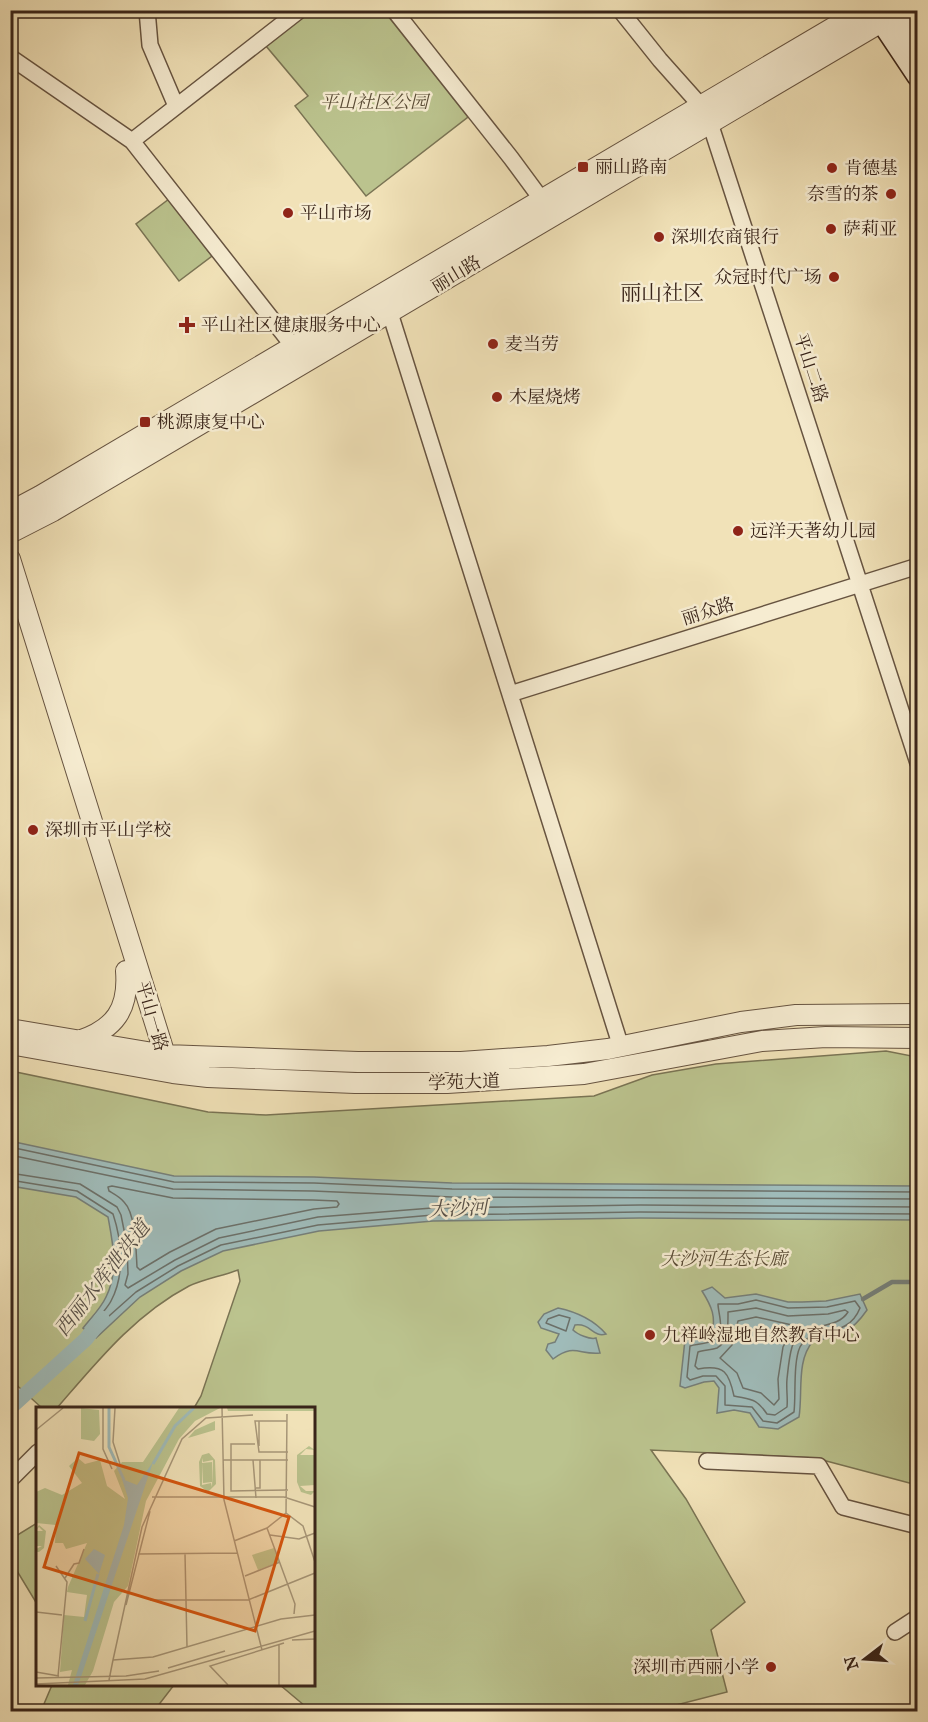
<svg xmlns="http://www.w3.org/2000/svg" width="928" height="1722" font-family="'IM FELL Great Primer','Noto Serif SC',serif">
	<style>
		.green { fill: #bbc38e; stroke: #7a7454; stroke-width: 1.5 }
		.water { fill: #9fbbb9; stroke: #767f79; stroke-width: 1.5 }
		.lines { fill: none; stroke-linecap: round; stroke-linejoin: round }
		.shore { stroke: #6c7069; stroke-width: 1.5 }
		.stream { stroke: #767f79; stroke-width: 4.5 }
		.canal { stroke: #9fbbb9; stroke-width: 15 }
		.minor-casing { stroke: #675441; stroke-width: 18 }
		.tertiary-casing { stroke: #675441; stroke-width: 22 }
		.secondary-casing { stroke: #392419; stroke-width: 24 }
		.minor { stroke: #f6ecd1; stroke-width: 15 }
		.tertiary { stroke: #f6ecd1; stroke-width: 20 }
		.secondary { stroke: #f6ecd1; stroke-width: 21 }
		.poi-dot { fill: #8f2418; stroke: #f6ecd1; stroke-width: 2 }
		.labels { text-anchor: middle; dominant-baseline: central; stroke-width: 5; stroke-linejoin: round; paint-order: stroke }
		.park-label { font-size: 18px; font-style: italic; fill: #5a4c36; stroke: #f6ecd1 }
		.poi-label { font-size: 18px; fill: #392419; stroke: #f6ecd1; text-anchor: start }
		.street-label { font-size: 18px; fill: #392419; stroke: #f6ecd1 }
		.water-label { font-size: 20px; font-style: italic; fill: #585149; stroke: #f6ecd1 }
		.quarter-label { font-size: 21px; fill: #392419; stroke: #f6ecd1 }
		.inset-river { fill: none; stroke: #9fbbb9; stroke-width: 3 }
		.inset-road { fill: none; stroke: #a79678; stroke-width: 1.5 }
		.view { fill: #d6540d; fill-opacity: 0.15; stroke: #d6540d; stroke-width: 3 }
		.inset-edge { fill: none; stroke: #392419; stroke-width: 3 }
	</style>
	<rect width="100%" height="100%" fill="#f1e2b8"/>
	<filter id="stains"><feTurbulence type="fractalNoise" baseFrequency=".00333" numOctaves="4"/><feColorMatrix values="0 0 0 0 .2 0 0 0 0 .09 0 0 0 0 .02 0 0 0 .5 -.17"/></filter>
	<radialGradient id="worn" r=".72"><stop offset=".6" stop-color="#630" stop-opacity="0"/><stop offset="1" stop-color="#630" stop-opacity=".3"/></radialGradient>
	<path class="green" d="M311,11H384L468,117L366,196L295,106L308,96L266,46Z
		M169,199L212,256L179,281L136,224Z
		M886,1051L917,1057V1485L815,1458L651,1450L686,1499L745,1602L711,1630L727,1692L653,1711H311L280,1685L314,1684V1408H194L201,1396L240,1281L238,1270C222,1276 204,1279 189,1286C134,1315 96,1363 57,1408H42L11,1380V1071L208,1112L266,1115L594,1096L652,1075L716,1064Z
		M37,1523V1604L11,1561V1539Z
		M52,1685V1684L174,1685L154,1711H41Z"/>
	<path class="water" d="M10,1141L174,1176L314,1177L452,1183L917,1186V1220L640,1218L433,1221L319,1231L223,1251L181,1271L140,1297L96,1338L83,1328C91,1318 101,1308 106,1297C119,1271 113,1244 108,1217L76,1197L11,1186Z
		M712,1287L725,1298L756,1294L788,1302H802L826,1301L860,1294L867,1310C852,1332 839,1337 813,1341C796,1361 803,1392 799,1417L778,1429L759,1427L750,1413L734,1410L717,1413L719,1388L714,1381L704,1382L685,1388L680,1386L685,1340L712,1335C716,1316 712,1307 702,1291Z
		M558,1308C577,1312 593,1319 606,1334C593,1338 591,1323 575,1325L573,1330C577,1334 590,1340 596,1338L600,1353C578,1355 575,1343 553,1359L546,1350L548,1344L555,1342L559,1334L541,1328L538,1322L544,1314Z"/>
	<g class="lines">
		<path class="shore" d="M10,1147L174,1182L314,1183L452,1189L918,1192
			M10,1155L173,1189L313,1191L452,1197L918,1199
			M10,1173L80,1184L117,1207L121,1215L127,1245L128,1274L125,1285L128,1288L175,1260L219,1238L318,1217L432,1208L640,1205L918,1207
			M10,1180L77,1191L113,1214C122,1241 125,1275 111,1301C108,1307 102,1313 97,1320L100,1324L136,1292L178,1266L221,1245L318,1225L433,1215L640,1212L918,1214
			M112,1186L173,1198L313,1200L337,1201L339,1204L337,1207L314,1209L216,1229L170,1252L140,1270L137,1267C136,1251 136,1214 124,1202C120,1197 114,1194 109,1191L108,1187Z
			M756,1300L788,1308L827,1307L855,1301L860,1308C847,1341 812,1324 800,1347C793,1362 796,1395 794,1412L777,1423L763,1421L752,1407L725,1405V1386L716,1376H703L690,1380L687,1377L690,1346C697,1344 708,1344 714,1340C726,1333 718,1313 718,1304H738Z
			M756,1308L788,1316L828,1314L845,1310L848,1312C835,1333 800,1319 792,1347C789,1357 788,1370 787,1379C786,1389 788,1398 787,1407L775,1415L767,1414C756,1398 752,1400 734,1396C729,1373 725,1364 698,1369L695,1366L698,1352C703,1350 711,1350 717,1348C729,1342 728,1323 728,1312Z
			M559,1315L570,1318L566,1331L546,1323L548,1319Z
			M756,1317L792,1325L794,1327L783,1347L778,1379L779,1399L774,1405L761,1393L743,1388L737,1373L720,1358L732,1345L738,1321Z"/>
		<path class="stream" d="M863,1299L892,1282H918"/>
		<path class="canal" d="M10,1408L86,1339L102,1318"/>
		<g class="minor-casing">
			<path id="minor" d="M147,10L150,45L176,106
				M394,10L511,158L542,200
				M620,10L660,60L701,106L710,123L918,763
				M10,57L132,141L300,355
				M132,141L300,10
				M390,313L621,1047
				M510,694L918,566
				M707,1461L819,1466L843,1507L918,1526
				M10,1480L38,1452
				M895,1632L918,1617"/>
		</g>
		<g class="tertiary-casing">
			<path id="tertiary" d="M10,512L40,496L863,10
				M10,533L53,511L895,14
				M10,559L165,1055V1066
				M10,1029L165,1055L358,1062H461L548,1056L608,1049L741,1022L796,1015L918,1014
				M79,1041C115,1029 129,1009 126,971
				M10,1044L173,1073L208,1077L355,1083H447L584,1074L762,1041L826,1037L918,1038"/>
		</g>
		<g class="secondary-casing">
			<path id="secondary" d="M874,10L918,76
				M893,10L918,48"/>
		</g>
		<use href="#minor" class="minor"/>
		<use href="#tertiary" class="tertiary"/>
		<use href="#secondary" class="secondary"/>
	</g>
	<g class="poi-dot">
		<rect x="577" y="161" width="12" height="12" rx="3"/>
		<circle cx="832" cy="168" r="6"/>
		<circle cx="891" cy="194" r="6"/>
		<circle cx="288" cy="213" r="6"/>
		<circle cx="831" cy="229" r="6"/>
		<circle cx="659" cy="237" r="6"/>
		<circle cx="834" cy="277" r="6"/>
		<path d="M184 316h6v6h6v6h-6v6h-6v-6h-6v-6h6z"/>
		<circle cx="493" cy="344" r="6"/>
		<circle cx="497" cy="397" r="6"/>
		<rect x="139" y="416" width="12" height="12" rx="3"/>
		<circle cx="738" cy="531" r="6"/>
		<circle cx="33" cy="830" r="6"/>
		<circle cx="650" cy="1335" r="6"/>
		<circle cx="771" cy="1667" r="6"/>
	</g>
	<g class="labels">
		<g class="park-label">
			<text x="374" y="102">平山社区公园</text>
			<text x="724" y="1259">大沙河生态长廊</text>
		</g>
		<g class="poi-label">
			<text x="595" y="167">丽山路南</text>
			<text x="844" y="168">肯德基</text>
			<text x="879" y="194" text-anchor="end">奈雪的茶</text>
			<text x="300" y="213">平山市场</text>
			<text x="843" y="229">萨莉亚</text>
			<text x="671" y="237">深圳农商银行</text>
			<text x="822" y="277" text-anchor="end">众冠时代广场</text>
			<text x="201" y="325">平山社区健康服务中心</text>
			<text x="505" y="344">麦当劳</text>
			<text x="509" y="397">木屋烧烤</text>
			<text x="157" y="422">桃源康复中心</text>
			<text x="750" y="531">远洋天著幼儿园</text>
			<text x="45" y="830">深圳市平山学校</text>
			<text x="662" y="1335">九祥岭湿地自然教育中心</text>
			<text x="759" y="1667" text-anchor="end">深圳市西丽小学</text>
		</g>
		<g class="street-label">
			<text transform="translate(456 274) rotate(-31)">丽山路</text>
			<text transform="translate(811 368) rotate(72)">平山二路</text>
			<text transform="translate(708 611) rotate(-17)">丽众路</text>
			<text transform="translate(152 1016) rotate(74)">平山一路</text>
			<text transform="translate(464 1082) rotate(-2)">学苑大道</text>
		</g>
		<g class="water-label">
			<text transform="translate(458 1208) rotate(-3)">大沙河</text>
			<text transform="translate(102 1278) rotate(-52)">西丽水库泄洪道</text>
		</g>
		<g class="quarter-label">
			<text x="662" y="293">丽山社区</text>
		</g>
	</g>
	<g transform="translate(36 1407)">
		<rect width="279" height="279" fill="#f1e2b8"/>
		<path d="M45,1L63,3L64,27L58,34L45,32ZM143,1H184L159,14L143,32L110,94L92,179L78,195L57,264L49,278H32L36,263L24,265L28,208L48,210L51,188L31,185L32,180L51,136L30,142L27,136H19L20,118L0,116V85L9,81L26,88L46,76L33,59L42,51L49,57L64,53L71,79L89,92L78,64L86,55H107ZM191,1H279V4H192ZM179,14V23L152,31L159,23ZM273,39L279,43L270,42L264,48H279V78L264,79L270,84H279L275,88L265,85L261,75V48ZM173,46L179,53L180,77L172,85L164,79L163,55L166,48ZM166,51L167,55L177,53L176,80L175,76L166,78ZM176,55V75L167,76L166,56ZM3,118L10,124L8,141L3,145H0V142L6,139H0L1,124H7L3,120L0,123ZM238,141L243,155L222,163L216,148Z" fill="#bbc38e" fill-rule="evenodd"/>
		<path d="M117,55L47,264L42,278H37L88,118L92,91L86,72L101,78ZM58,142L69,148L63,167L49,152Z" fill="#9fbbb9"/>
		<path class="inset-river" d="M73,1V40L88,73M117,57L139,19L158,1M49,214L62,167"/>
		<path class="inset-road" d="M67,1V42L76,62M79,1L77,35L84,57M186,1L188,93L226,243M223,14V39M251,14H219L223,45H252M0,23L27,1M219,37H195V84L252,83M187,53H252M217,53L220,91M220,81H224V53M116,90H248L279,100M250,106L267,119L279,155M231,121L259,197L258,207M234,128L263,132L279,126M198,134L231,121L250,106L251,7M102,147L201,146M149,147L151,240M20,159L31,175L22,269M209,169L244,155M29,171L38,157L43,156L48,142M114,193H212L279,166M90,198L114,104M0,205L26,208M256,233L279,232M77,253L106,120L146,32L170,11L217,8M77,253L117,250L245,212L279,208M132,261L189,244M0,265L23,269M0,271L90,269L123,264M73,273L77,253M0,277L109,272L279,224M192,278L174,259L248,236M243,278V237"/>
		<path class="view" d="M43,46L253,110L219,224L8,160Z"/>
		<rect width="279" height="279" class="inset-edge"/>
	</g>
	<rect width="928" height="1722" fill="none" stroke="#f1e2b8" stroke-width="36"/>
	<rect x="12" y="12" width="904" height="1698" fill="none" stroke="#392419" stroke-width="3"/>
	<rect x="18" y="18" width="892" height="1686" fill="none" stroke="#392419" stroke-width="1.5"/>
	<g transform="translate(865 1659) rotate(253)" stroke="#f6ecd1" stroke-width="4.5" paint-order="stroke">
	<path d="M0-4.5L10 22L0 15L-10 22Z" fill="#392419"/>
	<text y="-9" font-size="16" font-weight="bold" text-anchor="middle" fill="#392419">N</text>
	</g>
	<rect width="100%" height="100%" filter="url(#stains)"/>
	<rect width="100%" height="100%" fill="url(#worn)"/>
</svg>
